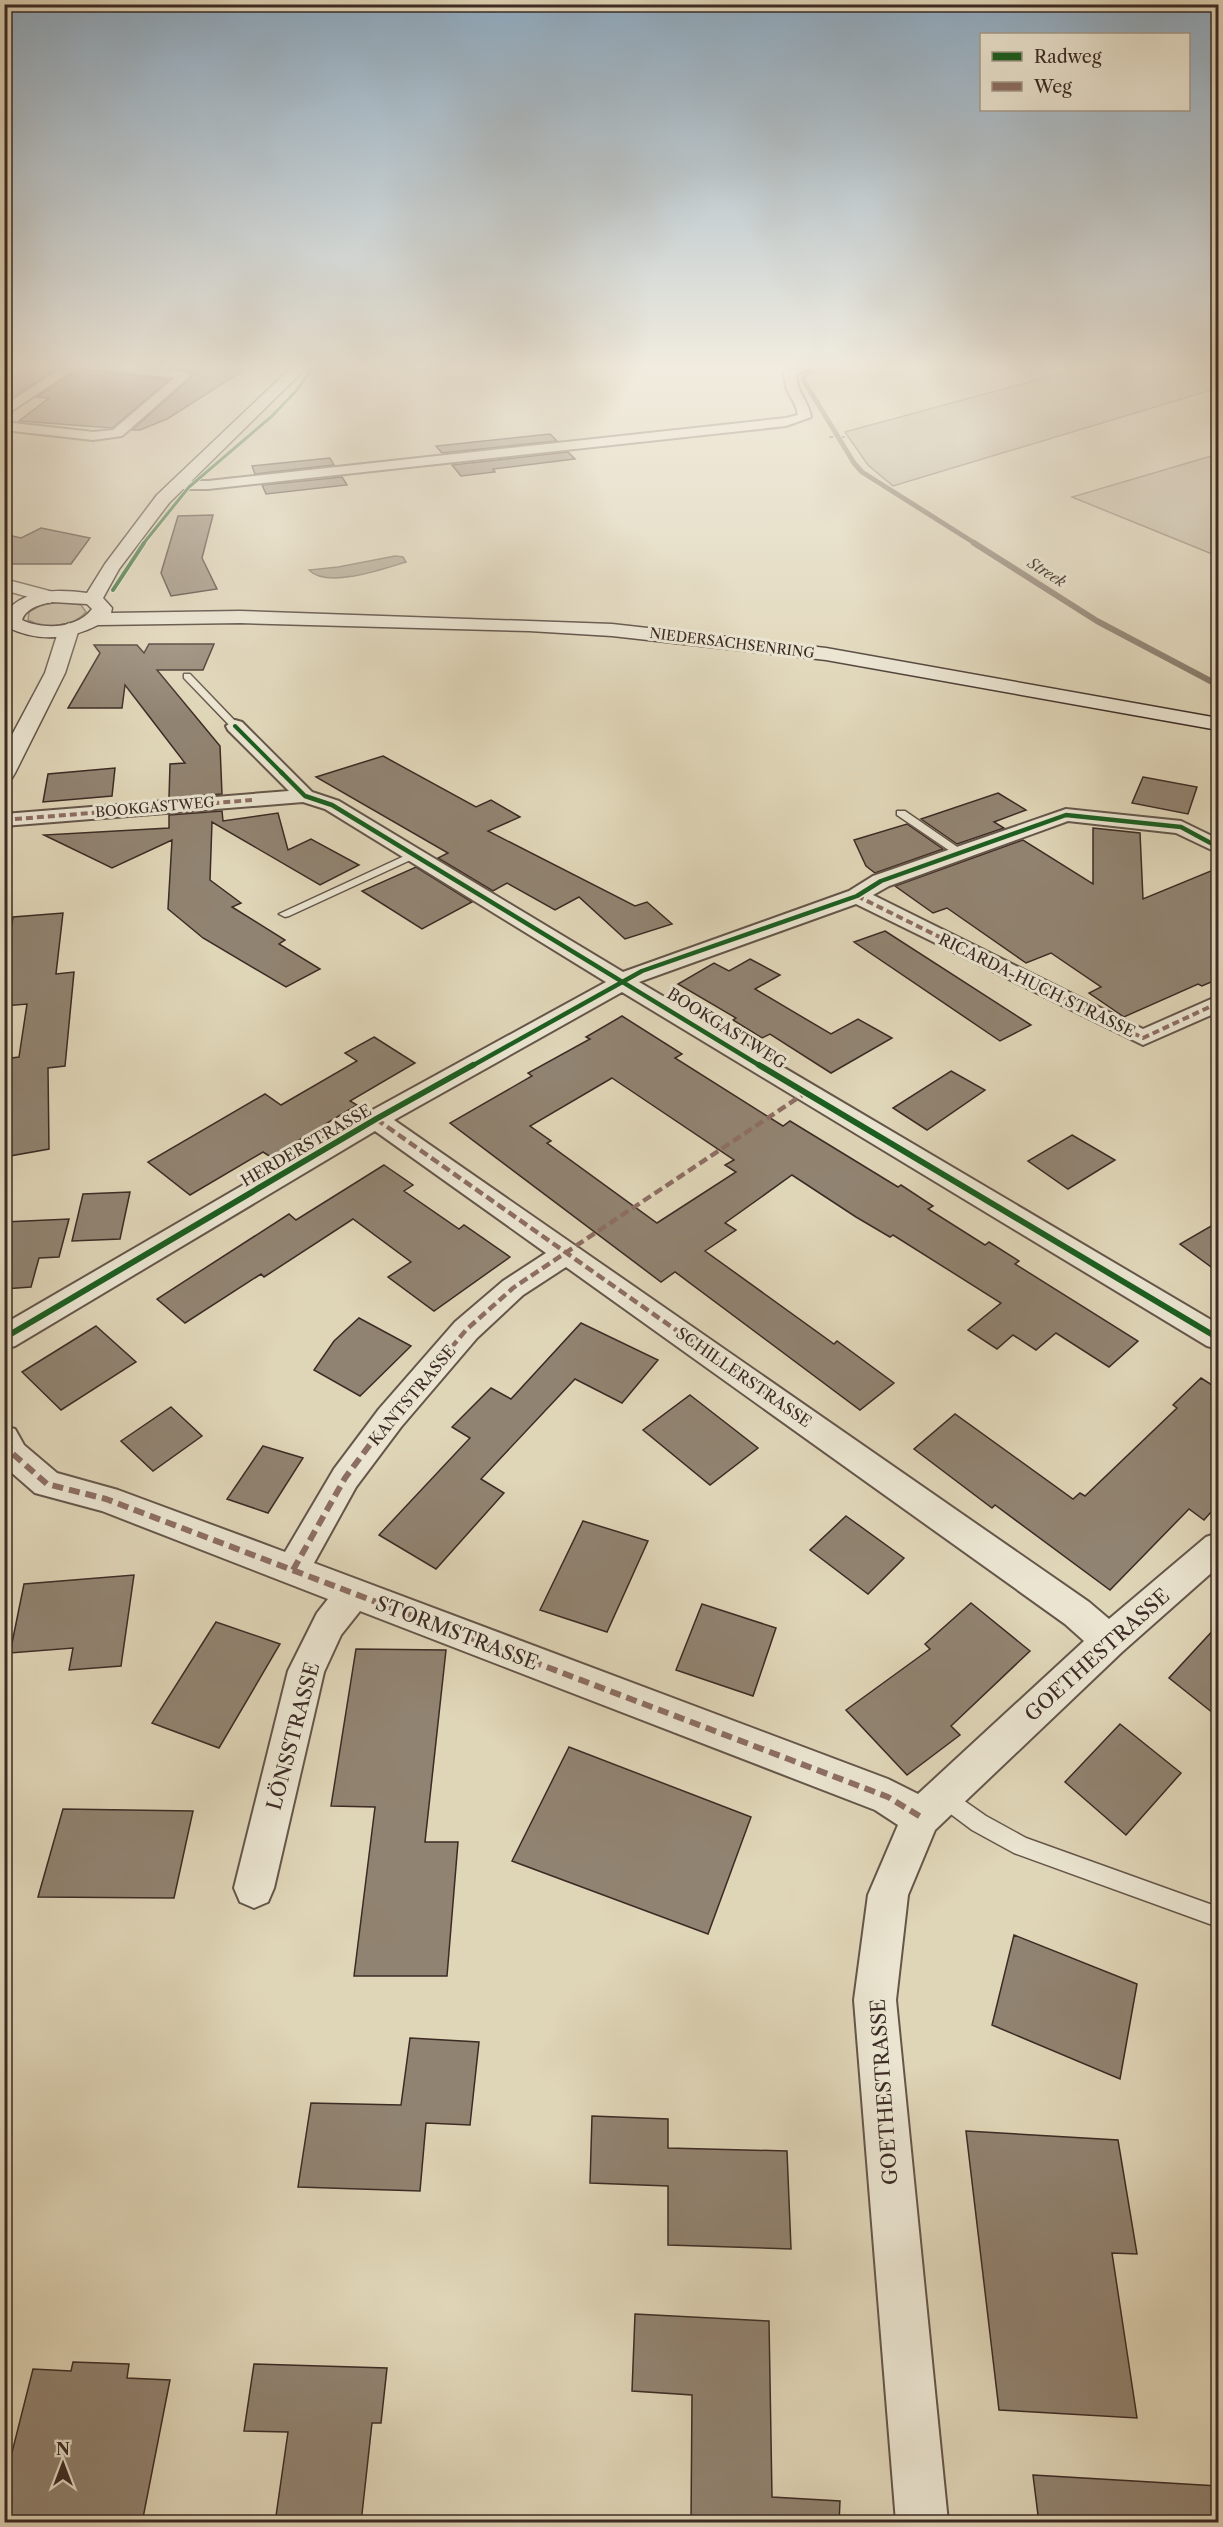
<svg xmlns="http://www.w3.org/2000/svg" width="1223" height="2527" font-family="'Libre Caslon Text',serif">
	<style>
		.green { fill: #c3b89e; stroke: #807262; stroke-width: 1.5 }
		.water { fill: #a89b85; stroke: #7d6e5f; stroke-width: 1.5 }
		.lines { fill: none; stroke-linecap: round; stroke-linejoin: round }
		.stream-far1 { stroke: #7d6e5f; stroke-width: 5 }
		.stream { stroke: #7d6e5f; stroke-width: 6 }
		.building { fill: #918371; stroke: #3c2b25; stroke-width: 1.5; fill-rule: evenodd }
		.service-casing { stroke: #65564a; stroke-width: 3 }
		.minor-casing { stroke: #65564a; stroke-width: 4 }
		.tertiary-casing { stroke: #65564a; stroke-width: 3 }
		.secondary-casing { stroke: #3c2b25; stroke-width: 3 }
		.service { fill: #eae4d0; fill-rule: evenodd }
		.minor { fill: #eae4d0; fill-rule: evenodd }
		.tertiary { fill: #eae4d0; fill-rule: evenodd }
		.secondary { fill: #eae4d0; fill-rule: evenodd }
		.quiet-far3 { stroke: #8d6e63; stroke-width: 2; stroke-dasharray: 4.5 2; stroke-linecap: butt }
		.quiet-far2 { stroke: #8d6e63; stroke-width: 4; stroke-dasharray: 7 4; stroke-linecap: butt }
		.quiet-far1 { stroke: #8d6e63; stroke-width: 4.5; stroke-dasharray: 9 4.5; stroke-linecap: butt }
		.quiet { stroke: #8d6e63; stroke-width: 6; stroke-dasharray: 11 6; stroke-linecap: butt }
		.cycleway-far3-casing { stroke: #eae4d0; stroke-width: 4.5 }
		.cycleway-far2-casing { stroke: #eae4d0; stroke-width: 6 }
		.cycleway-far1-casing { stroke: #eae4d0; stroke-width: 8 }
		.cycleway-casing { stroke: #eae4d0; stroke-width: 10 }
		.cycleway-far3 { stroke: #1b5e20; stroke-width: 3 }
		.cycleway-far2 { stroke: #1b5e20; stroke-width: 4 }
		.cycleway-far1 { stroke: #1b5e20; stroke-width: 4.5 }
		.cycleway { stroke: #1b5e20; stroke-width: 6 }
		.labels { text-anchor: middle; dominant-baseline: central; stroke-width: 6; stroke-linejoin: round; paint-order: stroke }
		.far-street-label { font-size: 14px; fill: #3c2b25; stroke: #eae4d0 }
		.far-water-label { font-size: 15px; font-style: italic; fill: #57473d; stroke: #eae4d0 }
		.street-label { font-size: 16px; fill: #3c2b25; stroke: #eae4d0 }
		.near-street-label { font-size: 20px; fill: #3c2b25; stroke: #eae4d0 }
	</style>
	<rect width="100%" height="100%" fill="#dfd5b7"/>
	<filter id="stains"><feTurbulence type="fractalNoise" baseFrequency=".00333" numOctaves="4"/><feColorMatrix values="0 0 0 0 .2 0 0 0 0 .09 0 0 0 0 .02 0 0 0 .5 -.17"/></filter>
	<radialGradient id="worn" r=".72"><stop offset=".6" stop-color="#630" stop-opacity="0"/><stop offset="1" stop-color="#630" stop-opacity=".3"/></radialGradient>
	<path class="green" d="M1095,364H1218V388L893,486L868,465L845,432Z
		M1218,454V552L1212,554L1072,497Z
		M59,602L81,605L86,612C74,627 44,629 28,620L29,612L41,605Z"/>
	<path class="water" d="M395,556L403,557L406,562C383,569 327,589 309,570L338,567Z"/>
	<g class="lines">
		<path class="stream-far1" d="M828,364L804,375V381L854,463L862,472L976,544"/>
		<path class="stream" d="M974,543L1097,621L1218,685"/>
	</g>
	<path class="building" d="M161,364H179L244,370L167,419L140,430H132L191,378V374L184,370L156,367Z
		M28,366L57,368L15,396L4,395V382Z
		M79,369L169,380L112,428L19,421L49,398L37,397Z
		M550,434L557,441L442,453L436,446Z
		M568,452L575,459L493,469L495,472L461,476L452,465Z
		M330,458L334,465L255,474L252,466Z
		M342,477L347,485L266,494L262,485Z
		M213,515L202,558L217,589L171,596L161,573L178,516Z
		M41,528L90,538L71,564H4V534L21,538Z
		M149,644H214L203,670H157L220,746L222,794L169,798L170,764L185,763L125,685L122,708H68L100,653L94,645H137L144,653Z
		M383,756L476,807L491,800L520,817L488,831L635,906L647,902L672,924L625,939L579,897L555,910L507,883L493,891L438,858L448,853L316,777Z
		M115,768L112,796L43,802L48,774Z
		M1143,777L1197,787L1188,814L1132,803Z
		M998,793L1026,810L994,822L1004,828L957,844L921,819Z
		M222,811L223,821L278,813L288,850L311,839L359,865L320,885L212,822L210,880L241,903L232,907L285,940L279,944L320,969L286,987L203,938L168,909L172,840L112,868L44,835L169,828V815Z
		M907,824L943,849L875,873L866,866L854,840Z
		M1093,828L1140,833L1143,899L1218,868V979L1202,986L1198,984L1124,1017L1089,993L1101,987L1051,953L1026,963L947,908L933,913L895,886L1023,840L1093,884Z
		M416,867L472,902L422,929L362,891Z
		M63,913L56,974L74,972L65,1066L48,1068L49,1149L4,1157V1059L19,1057L27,1004L4,1006V969L13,917Z
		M885,931L1031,1025L1000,1041L854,942Z
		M750,959L780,975L755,989L831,1034L858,1019L892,1038L831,1073L770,1034L762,1038L733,1020L736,1018L678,984L714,963L729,971Z
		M622,1016L682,1054L675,1058L783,1126L790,1121L898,1187L901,1185L933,1206L928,1209L985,1245L989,1242L1019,1261L1015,1264L1138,1341L1109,1367L1056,1333L1036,1350L1013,1335L997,1349L968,1330L1001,1303L893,1235L890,1237L856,1217L792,1175L725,1223L736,1230L705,1251L834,1344L837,1341L894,1383L860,1410L675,1272L661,1282L450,1123L532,1076L528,1073L590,1039L586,1037ZM612,1078L734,1160L725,1165L736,1172L657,1223L547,1143L551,1141L530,1126Z
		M374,1037L415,1063L350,1101L357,1105L271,1157L263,1152L190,1195L148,1162L265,1094L281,1105L357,1061L345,1053Z
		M951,1071L985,1090L927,1130L893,1108Z
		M1072,1135L1115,1160L1068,1189L1028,1161Z
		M384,1165L413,1185L404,1191L459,1229L464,1225L510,1257L434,1311L388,1277L411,1262L353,1219L264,1277L261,1274L185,1323L157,1299L289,1214L296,1220Z
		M130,1192L120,1239L72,1241L83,1194Z
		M69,1219L59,1257L39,1258L31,1287L4,1289V1222Z
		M1218,1222V1272L1180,1244Z
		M359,1318L411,1346L360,1396L314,1370L334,1341Z
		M581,1323L658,1360L622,1403L575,1379L481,1479L504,1493L436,1569L379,1535L470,1438L452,1427L491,1388L511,1399Z
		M96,1326L136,1362L61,1410L22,1372Z
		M1201,1378L1218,1389V1504L1204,1520L1189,1509L1110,1590L995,1505L992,1508L914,1449L955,1414L1073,1499L1080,1493L1085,1496L1177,1408L1173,1405Z
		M690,1395L758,1448L710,1485L643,1430Z
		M171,1407L202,1436L153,1471L121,1441Z
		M263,1446L303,1458L268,1513L227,1499Z
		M846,1516L904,1558L868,1594L810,1550Z
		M583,1521L648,1541L607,1632L540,1610Z
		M134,1575L121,1666L69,1670L73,1648L10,1653L24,1584Z
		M971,1603L1030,1651L951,1726L960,1735L907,1775L846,1710L930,1649L925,1644Z
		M702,1604L776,1628L753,1696L676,1670Z
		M216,1622L280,1644L219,1748L152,1723Z
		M1218,1625V1717L1169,1678Z
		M356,1649L446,1650L425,1842H458L447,1976H354L375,1807L331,1806Z
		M1120,1724L1181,1773L1126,1835L1065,1782Z
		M569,1747L751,1817L708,1934L512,1861Z
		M63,1809L193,1811L174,1898L38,1897Z
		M1014,1935L1137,1984L1120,2079L992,2025Z
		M410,2038L479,2042L470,2125L426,2123L420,2191L298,2187L311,2103L401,2105Z
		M592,2116L668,2119V2148L787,2151L791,2249L668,2245V2186L590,2183Z
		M966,2131L1118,2140L1137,2254L1112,2253L1137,2418L999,2410Z
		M635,2314L769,2321L772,2497L840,2501L839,2523H691L692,2395L632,2391Z
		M73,2362L129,2364L127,2378L170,2380L142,2523H4V2484L33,2369L71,2371Z
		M254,2364L387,2368L381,2423H372L361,2523H275L288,2432L244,2431Z
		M1033,2475L1218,2486V2523H1039Z"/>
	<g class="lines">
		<g class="service-casing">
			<path id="service" d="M184,674H190L238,724V728H232L184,678Z
				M897,811H905L966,853L964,855H956L897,815Z
				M413,852L417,853V857L289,916L285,917L279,914Z
				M943,1786L986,1816L1026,1838L1218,1907V1927L1014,1853L972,1830L936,1803L933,1796L936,1789Z"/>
		</g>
		<g class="minor-casing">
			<path id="minor" d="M67,364H110L184,372L190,376L122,436L93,440L4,430V422L93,432L113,430L174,378L78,367L4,416V406Z
				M800,364H815L796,375C797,393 808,400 811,417L786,426L208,489H178L171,485L178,481H208L786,418L798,415C795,397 785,395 784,373Z
				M235,720L242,722L312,792L339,801L623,972L849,891L873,876L1066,809L1181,821L1218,839V853L1176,833L1068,821L889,886L873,895L1143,1029L1218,996V1012L1143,1045L856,904L639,982L1218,1324V1349L1207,1346L622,992L394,1120L1089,1602L1109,1619L1206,1537L1218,1533V1567L1122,1652L935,1830L908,1895L896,2000L948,2522H896L854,2000L868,1895L898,1825L875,1810L360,1611L341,1635L324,1672L274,1888L268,1902L254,1908L240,1902L234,1888L288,1671L317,1613L328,1599L102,1511L35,1493L4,1466V1426L15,1429L24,1445L57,1473L118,1490L285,1552L334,1469L379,1409L455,1322L503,1281L546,1253L375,1131L15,1346L4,1349V1324L367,1113L606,982L325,809L303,802L4,826V814L289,791L228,730L226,726ZM566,1267L1065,1624L1084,1641L918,1794L888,1779L314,1563L356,1487L401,1427L477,1338L523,1295Z"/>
		</g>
		<g class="tertiary-casing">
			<path id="tertiary" d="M4,579L57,593L59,597L50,603L4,590Z
				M69,623L79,629L65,673L15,773L12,778L4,780V750L45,673L59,629Z"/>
		</g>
		<g class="secondary-casing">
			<path id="secondary" d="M295,364H310L169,503L119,569L103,598L112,608L111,613L240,611L612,624L826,648L1218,718V730L826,660L612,636L529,631L240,623L98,625C69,640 37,642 7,627L4,615C22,588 59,589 87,593L105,564L157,495ZM52,602L87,604L92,609C77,629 43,630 22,620C26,608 41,604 52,602Z"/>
		</g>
		<use href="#service" class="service"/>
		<use href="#minor" class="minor"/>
		<use href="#tertiary" class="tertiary"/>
		<use href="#secondary" class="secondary"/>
		<path class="quiet-far3" d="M829,437H845"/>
		<path class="quiet-far2" d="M4,820L252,800
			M857,896L1143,1038L1218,1003"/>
		<path class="quiet-far1" d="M376,1119L804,1420
			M4,1438L6,1441
			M373,1441L466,1330L513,1288L805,1093"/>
		<path class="quiet" d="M5,1439L13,1454L47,1484L106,1499L888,1797L921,1817
			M293,1570L345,1478L374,1439"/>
		<g class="cycleway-far3-casing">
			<path id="cycleway-far3" d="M143,544L189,487L272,416L297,390L315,364"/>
		</g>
		<g class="cycleway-far2-casing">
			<path id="cycleway-far2" d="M113,590L144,543
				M235,726L283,774"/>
		</g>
		<g class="cycleway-far1-casing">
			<path id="cycleway-far1" d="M281,772L305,796L332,805L762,1067
				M470,1067L642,971L857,896L881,881L1066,815L1181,827L1218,847"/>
		</g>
		<g class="cycleway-casing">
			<path id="cycleway" d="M759,1065L1218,1338
				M4,1338L376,1119L473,1065"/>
		</g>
		<use href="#cycleway-far3" class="cycleway-far3"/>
		<use href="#cycleway-far2" class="cycleway-far2"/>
		<use href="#cycleway-far1" class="cycleway-far1"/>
		<use href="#cycleway" class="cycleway"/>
	</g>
	<linearGradient id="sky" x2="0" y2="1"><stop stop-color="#8eaac0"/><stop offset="0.51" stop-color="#f1ecdf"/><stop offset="1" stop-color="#f1ecdf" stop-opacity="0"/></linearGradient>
	<rect width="1223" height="718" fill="url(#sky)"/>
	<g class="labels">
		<g class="far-street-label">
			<text transform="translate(732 643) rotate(7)">NIEDERSACHSENRING</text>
			<text transform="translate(155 807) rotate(-5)">BOOKGASTWEG</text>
		</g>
		<g class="far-water-label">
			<text transform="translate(1047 572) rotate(32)">Streek</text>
		</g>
		<g class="street-label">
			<text transform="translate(1037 985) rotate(26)">RICARDA-HUCH STRASSE</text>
			<text transform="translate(727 1028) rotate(32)">BOOKGASTWEG</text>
			<text transform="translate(306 1145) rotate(-30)">HERDERSTRASSE</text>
			<text transform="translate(744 1377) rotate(35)">SCHILLERSTRASSE</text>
			<text transform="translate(412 1395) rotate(-50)">KANTSTRASSE</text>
		</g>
		<g class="near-street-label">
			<text transform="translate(457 1633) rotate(21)">STORMSTRASSE</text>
			<text transform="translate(1097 1655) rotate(-42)">GOETHESTRASSE</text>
			<text transform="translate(293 1736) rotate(-75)">LÖNSSTRASSE</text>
			<text transform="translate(884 2092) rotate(-94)">GOETHESTRASSE</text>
		</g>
	</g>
	<rect width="1223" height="2527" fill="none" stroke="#dfd5b7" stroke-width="24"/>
	<rect x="6" y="6" width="1211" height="2515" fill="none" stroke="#3c2b25" stroke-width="3"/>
	<rect x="12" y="12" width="1199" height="2503" fill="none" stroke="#3c2b25" stroke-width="1.5"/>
	<rect x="980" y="33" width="210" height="78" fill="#eae4d0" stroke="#a49a8c" stroke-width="1.5"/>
	<rect x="992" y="52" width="30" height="9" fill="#1b5e20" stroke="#a49a8c" stroke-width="1.5"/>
	<text x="1034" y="63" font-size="18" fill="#3c2b25">Radweg</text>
	<rect x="992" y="82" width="30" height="9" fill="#8d6e63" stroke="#a49a8c" stroke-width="1.5"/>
	<text x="1034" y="93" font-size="18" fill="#3c2b25">Weg</text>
	<g transform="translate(63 2464)" stroke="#eae4d0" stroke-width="4.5" paint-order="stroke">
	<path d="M0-4.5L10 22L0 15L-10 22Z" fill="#3c2b25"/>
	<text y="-9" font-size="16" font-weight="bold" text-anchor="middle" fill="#3c2b25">N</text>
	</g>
	<rect width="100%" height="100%" filter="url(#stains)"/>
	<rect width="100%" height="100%" fill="url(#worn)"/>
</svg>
